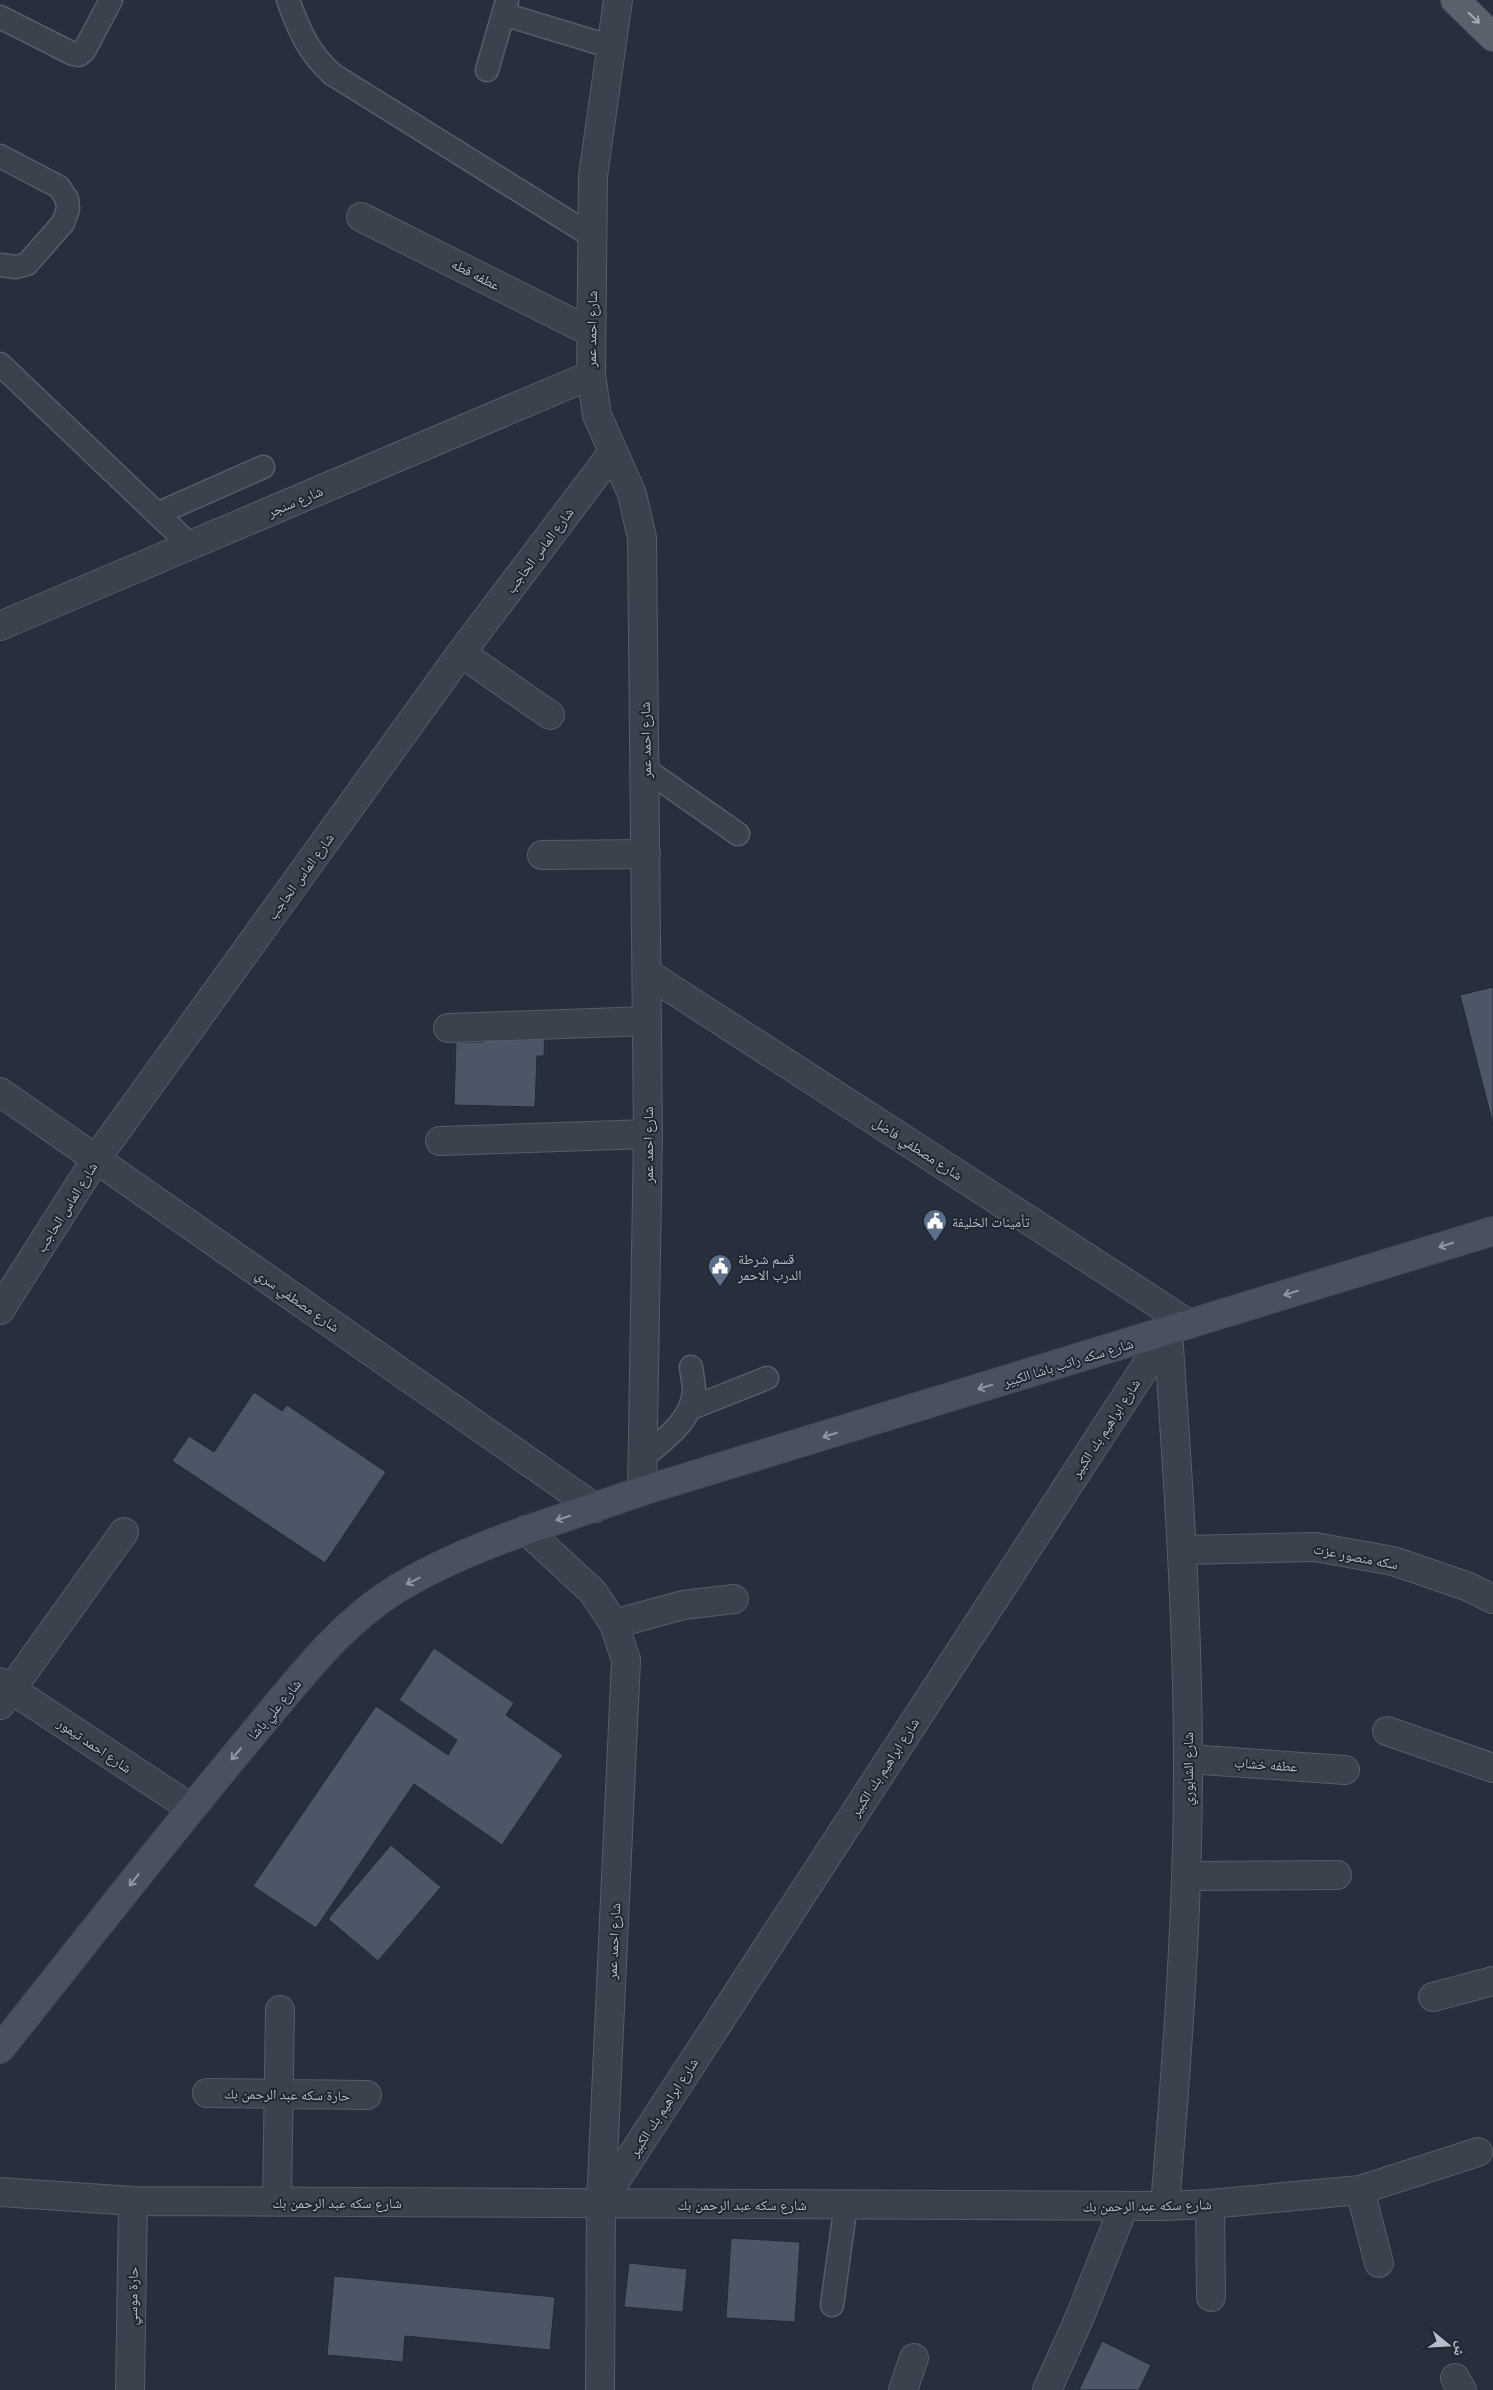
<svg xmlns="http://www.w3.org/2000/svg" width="1493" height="2390" font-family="'Golos Text','Noto Naskh Arabic',sans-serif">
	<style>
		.building { fill: #4d5666; stroke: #212935 }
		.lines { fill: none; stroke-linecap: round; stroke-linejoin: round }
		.service-casing { stroke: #555d68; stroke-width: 25 }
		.minor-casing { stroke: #555d68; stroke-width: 30 }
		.secondary-casing { stroke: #444b57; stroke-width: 30 }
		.primary-casing { stroke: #444b57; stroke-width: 30 }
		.service { stroke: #3a424e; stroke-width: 22 }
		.minor { stroke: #3a424e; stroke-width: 28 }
		.secondary { stroke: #495160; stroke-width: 28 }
		.primary { stroke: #59616d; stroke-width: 28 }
		.oneway { stroke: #a4abb6 }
		.oneway2 { stroke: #9097a4 }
		.labels { text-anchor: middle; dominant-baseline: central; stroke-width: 4; stroke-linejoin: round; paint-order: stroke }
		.street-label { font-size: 14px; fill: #b7bdc8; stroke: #1f2733 }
		.poi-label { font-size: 14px; fill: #b7bdc8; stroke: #1f2733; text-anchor: start }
	</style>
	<rect width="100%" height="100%" fill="#272f3d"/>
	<path class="building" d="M1493,987V1125L1460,995Z
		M485,1017L545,1019L544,1056H537L535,1107L454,1105L456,1042H484Z
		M254,1392L282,1411L287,1405L386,1472L325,1563L172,1461L189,1436L214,1452Z
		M434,1648L514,1703L506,1715L563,1755L502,1845L414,1784L316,1928L253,1886L376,1706L448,1755L457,1740L399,1700Z
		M391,1845L441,1887L378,1961L328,1919Z
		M731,2238L800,2242L795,2322L726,2318Z
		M629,2263L687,2269L683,2312L624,2307Z
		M334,2276L555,2297L550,2350L405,2336L403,2362L327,2355Z
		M1102,2341L1151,2365L1139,2390H1079Z"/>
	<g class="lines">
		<g class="service-casing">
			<path id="service" d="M288,0C299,30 308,52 332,74L592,236
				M503,14L612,47
				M0,17L73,54L79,55L84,51L111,0
				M487,70L507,1
				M0,156L59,187L67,199L68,209L63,223L27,264L16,267L0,265
				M0,364L190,545
				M157,514L263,467
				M645,769L738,834
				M689,1409L767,1378
				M642,1458C663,1441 692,1421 694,1391C694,1383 692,1375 691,1367
				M832,2305L846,2204"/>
		</g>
		<g class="minor-casing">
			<path id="minor" d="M618,0L593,176L591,375L597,415L632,494L642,538L648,1134L642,1491
				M361,217L591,332
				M0,626L591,375
				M461,653L550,715
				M542,855L646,854
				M647,973L1189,1324
				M448,1028L647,1021
				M0,1092L595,1508
				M440,1141L648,1134
				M0,1310L96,1159L461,653L613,452
				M526,1530L593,1592L614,1624L626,1660L601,2203L600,2390
				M1184,1550L1315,1547L1393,1561L1469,1587L1493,1599
				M614,1624L683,1605L734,1599
				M0,1682L191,1808
				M0,1705L124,1532
				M1387,1731L1493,1768
				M1188,1759L1345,1770
				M1186,1876L1337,1875
				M1433,1997L1493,1981
				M207,2093L367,2095
				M1360,2190L1379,2263
				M0,2192L133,2201L1165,2206L1210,2204L1360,2190L1478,2152
				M277,2202L280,2010
				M601,2203L1168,1332
				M1210,2204L1211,2297
				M1165,2206C1177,2060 1188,1914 1188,1767C1188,1622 1178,1477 1168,1332
				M1455,2378L1462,2390
				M130,2390L133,2201
				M903,2390L914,2358
				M1047,2390L1079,2319L1124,2206"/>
		</g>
		<g class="secondary-casing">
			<path id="secondary" d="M0,2049C82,1946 163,1842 247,1741C293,1687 336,1626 398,1588C473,1543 560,1520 642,1491L1493,1231"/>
		</g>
		<g class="primary-casing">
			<path id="primary" d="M1455,0L1493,37"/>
		</g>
		<use href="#service" class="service"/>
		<use href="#minor" class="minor"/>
		<use href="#secondary" class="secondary"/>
		<use href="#primary" class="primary"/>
	</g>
	<defs><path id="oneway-shaft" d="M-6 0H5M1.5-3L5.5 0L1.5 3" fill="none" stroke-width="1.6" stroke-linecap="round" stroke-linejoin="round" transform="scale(1.25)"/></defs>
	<use class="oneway" href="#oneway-shaft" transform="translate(1474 18) rotate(44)"/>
	<g class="oneway2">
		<use href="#oneway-shaft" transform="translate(1446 1245) rotate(163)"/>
		<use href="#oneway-shaft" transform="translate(1291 1293) rotate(163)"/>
		<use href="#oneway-shaft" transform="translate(985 1387) rotate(163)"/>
		<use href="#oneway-shaft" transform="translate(830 1435) rotate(163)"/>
		<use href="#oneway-shaft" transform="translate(563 1518) rotate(162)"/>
		<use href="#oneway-shaft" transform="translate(413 1581) rotate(153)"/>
		<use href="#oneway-shaft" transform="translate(236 1754) rotate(130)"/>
		<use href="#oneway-shaft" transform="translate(134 1880) rotate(128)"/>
	</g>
	<defs>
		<g id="civic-pin" transform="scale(1.25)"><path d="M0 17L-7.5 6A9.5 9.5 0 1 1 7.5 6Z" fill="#5c6f8a" stroke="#1f2733"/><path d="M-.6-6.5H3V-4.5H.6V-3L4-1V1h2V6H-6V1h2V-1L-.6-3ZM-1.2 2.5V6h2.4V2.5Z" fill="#fff"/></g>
	</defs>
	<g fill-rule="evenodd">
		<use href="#civic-pin" x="935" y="1221"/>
		<use href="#civic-pin" x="720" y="1266"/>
	</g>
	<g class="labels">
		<g class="street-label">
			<text transform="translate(476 274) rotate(27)">عطفه قطه</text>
			<text transform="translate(591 329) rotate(-89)">شارع احمد عمر</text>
			<text transform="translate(295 501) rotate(-23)">شارع سنجر</text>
			<text transform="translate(539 550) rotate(-53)">شارع الماس الحاجب</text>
			<text transform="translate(645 740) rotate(-91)">شارع احمد عمر</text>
			<text transform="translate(300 876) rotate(-54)">شارع الماس الحاجب</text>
			<text transform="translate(647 1145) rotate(-90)">شارع احمد عمر</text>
			<text transform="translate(918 1148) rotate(33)">شارع مصطفي فاضل</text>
			<text transform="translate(66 1207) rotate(-58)">شارع الماس الحاجب</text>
			<text transform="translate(298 1300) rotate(35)">شارع مصطفي سري</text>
			<text transform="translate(1068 1362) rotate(-17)">شارع سكه راتب باشا الكبير</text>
			<text transform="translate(1105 1428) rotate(-57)">شارع ابراهيم بك الكبير</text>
			<text transform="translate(1356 1556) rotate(11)">سكه منصور عزت</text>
			<text transform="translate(274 1709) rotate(-50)">شارع علي باشا</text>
			<text transform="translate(95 1745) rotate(34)">شارع احمد تيمور</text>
			<text transform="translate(1266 1764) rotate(4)">عطفه خشاب</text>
			<text transform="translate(884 1767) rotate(-57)">شارع ابراهيم بك الكبير</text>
			<text transform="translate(1187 1769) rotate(-90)">شارع الشابوري</text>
			<text transform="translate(613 1941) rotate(-87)">شارع احمد عمر</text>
			<text transform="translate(287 2094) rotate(1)">حارة سكه عبد الرحمن بك</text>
			<text transform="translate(663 2107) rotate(-57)">شارع ابراهيم بك الكبير</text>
			<text x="337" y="2202">شارع سكه عبد الرحمن بك</text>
			<text x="742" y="2204">شارع سكه عبد الرحمن بك</text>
			<text transform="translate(1147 2205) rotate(-1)">شارع سكه عبد الرحمن بك</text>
			<text transform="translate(132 2296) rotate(-89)">حارة موسي</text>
		</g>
		<g class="poi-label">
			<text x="952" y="1221">تأمينات الخليفة</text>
			<text x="738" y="1258">قسم شرطة<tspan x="738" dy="16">الدرب الاحمر</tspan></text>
		</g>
	</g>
	<g transform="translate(1448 2345) rotate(108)" stroke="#1f2733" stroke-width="4" paint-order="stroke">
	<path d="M0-4L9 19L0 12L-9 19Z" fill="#b7bdc8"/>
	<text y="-8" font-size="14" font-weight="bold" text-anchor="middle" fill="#b7bdc8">ش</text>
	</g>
</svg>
